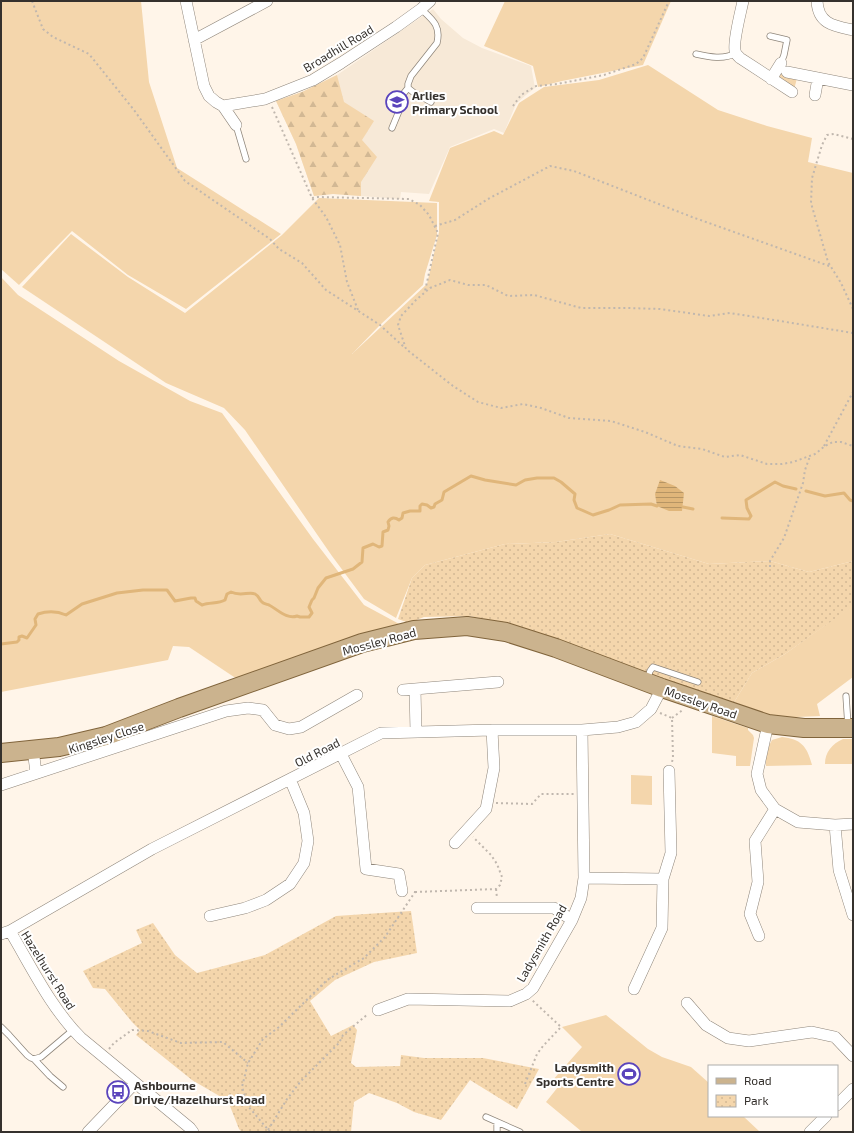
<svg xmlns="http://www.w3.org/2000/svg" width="854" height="1133" font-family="'Exo 2',sans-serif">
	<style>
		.built { fill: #f7e9d7 }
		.grass { fill: #f4d6ac }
		.forest { fill: url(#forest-firs) }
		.park { fill: url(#park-dots) }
		.water { fill: url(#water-rules) }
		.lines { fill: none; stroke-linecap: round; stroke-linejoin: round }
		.stream { stroke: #e0b67a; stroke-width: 3 }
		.service-casing { stroke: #8f867b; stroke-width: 7 }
		.minor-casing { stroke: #8f867b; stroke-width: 12 }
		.primary-casing { stroke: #80643b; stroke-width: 20 }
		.path { stroke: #c0b7ae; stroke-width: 2; stroke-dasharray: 2 3; stroke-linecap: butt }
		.service { stroke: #fff; stroke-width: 5.5 }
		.minor { stroke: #fff; stroke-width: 11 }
		.primary { stroke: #cbb38e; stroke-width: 18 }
		.labels { text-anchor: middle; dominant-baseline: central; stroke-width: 4; stroke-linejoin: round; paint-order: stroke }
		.street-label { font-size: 12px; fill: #35312d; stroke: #fff }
		.poi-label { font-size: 12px; font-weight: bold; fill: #35312d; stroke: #fff; text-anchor: start }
	</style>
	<defs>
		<pattern id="forest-firs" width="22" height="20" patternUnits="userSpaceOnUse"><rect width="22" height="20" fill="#f4d6ac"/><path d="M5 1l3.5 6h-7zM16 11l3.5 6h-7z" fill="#d2b894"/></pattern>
		<pattern id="park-dots" width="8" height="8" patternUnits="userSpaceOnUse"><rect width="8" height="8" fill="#f4d6ac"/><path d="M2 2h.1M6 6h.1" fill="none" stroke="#d2b894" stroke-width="1.8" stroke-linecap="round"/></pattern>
		<pattern id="water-rules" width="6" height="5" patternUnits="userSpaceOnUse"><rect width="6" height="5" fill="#e0b67a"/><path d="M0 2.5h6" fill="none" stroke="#b69564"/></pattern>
	</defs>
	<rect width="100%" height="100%" fill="#fff5e9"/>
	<path class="built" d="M433,9L441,19L463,38L482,48L531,66L535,88L526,95L516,104L504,133L494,129L450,147L429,194L401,192L400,199L361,196L333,194L314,196L296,144L276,101L302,92L337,75Z"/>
	<path class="grass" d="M1,1H141L149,82L177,168L281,234L186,309L128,275L72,231L19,285L1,269Z
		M505,1H671L643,65L562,81L538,87L533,66L484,46Z
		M781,63L798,74L795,86L792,92L771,79Z
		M648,65L718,110L767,126L812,138L808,162L853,173V561L809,572L770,561L709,564L610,534L556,542L505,544L425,565L412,578L396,618L364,599L332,556L245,430L224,408L166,383L22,287L71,234L128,277L185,313L282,235L319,198L437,203V235L425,274L423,285L380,325L352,354L427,284L439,232V202L429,201L450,148L494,131L503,135L519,103L544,87L599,80Z
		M1,277L18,295L119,361L190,401L222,413L313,539L364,605L403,626L240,681L189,647L173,646L168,660L1,692Z
		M853,600V677L817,704L820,716L775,718L733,704L752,673L785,654L852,606Z
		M712,716L748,728V730L753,735L754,738L750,766H736V756L712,753Z
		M782,737C801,739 807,746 812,765L766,766V751L772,740Z
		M843,739H853V764H825C825,752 832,744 843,739Z
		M631,775L652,776V805L631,804Z
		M606,1015L648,1049L662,1057L691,1067L709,1083V1116H743L760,1132H580L581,1131L546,1102L558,1087L552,1081L582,1047L562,1027Z"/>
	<path class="forest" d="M337,75L344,102L374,121L362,140L377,157L361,182V196L333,194L314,196L296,144L276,101L302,92Z"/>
	<path class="park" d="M610,534L709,564L770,561L809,572L853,561V606L785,654L752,673L733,704L509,624L470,616L424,617L409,623L398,619L412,578L425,565L505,544L556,542Z
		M411,911L417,953L374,962L335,980L310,1001L331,1036L353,1025L357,1030L351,1063L356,1067L400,1066L401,1055L424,1058H483L539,1069L517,1109L470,1080L441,1120L414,1112L397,1103L369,1093L354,1102L351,1132H242L239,1129L228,1101L192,1080L136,1035L140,1030L132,1022L105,989L93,988L83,971L142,943L136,930L153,923L175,955L197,973L265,955L336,916Z"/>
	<path class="water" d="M660,480L675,486L684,493L682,511H669L657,506L655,494Z"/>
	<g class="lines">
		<path class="stream" d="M806,491L825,496L844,493L850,500L853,501
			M683,507L693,509
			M722,518L749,519L751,516L747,508L746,500L775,482L783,486L796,489
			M1,644L17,642L19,640V637L22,636L27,638L36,625L35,619L38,614C47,611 57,611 66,615L82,604L117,593L143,590H167L175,601L191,598H195L196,601L202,605C210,602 218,604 225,600L227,594L231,592C241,597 249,591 255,594C259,596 259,599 261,601C263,604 266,604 269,605C277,609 287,620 297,616L300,617H309L312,613L309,607L312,600L314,598L318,588L326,578L353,569L362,562L363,548L373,544L379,547L382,546L383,532L388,530L389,526L388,522C391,517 395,517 399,520L402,518L403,513L410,511H420V506L422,504L427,505L431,508L434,507L435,504L442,500L444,492L471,476L485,480L516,485L525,480L537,478H554L561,482L575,494L574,500L577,508L593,515L609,510L620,505L651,504L657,506"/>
		<g class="service-casing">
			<path id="service" d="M421,9C433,20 441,26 437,43L411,76L408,84V88L413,92L431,102
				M770,36L787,40L784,55L781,63
				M696,54C709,57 724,60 736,53
				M236,125L246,159
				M392,128L399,111L400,98L408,88
				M647,680L650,671L653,667L698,682
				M846,696L848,726
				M1,1027L9,1035L27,1055L31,1058L34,1059L41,1057L73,1030
				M34,1059L50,1076L63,1087
				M486,1117L520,1132
				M497,1132V1122"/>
		</g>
		<g class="minor-casing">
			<path id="minor" d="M186,1L204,86L209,96L216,102L223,106L265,99L313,80L341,63L396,27L421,9L430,1
				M743,1C741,11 733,41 735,50C735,53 737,55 740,58L792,92
				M817,1C818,24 834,26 853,30
				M194,40L267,1
				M787,72L853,85
				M771,79L781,63
				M815,95L818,78
				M223,106L236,125
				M415,689L416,732
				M403,690L498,682
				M33,749L36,773
				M341,754L358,787L366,869L399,874L402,891
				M1,785L226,711L248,708L263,710L275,725L289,729L301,727L357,695
				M775,809L798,822L835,825L853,824
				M835,825L839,870L853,915
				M455,843L486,809L494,768L492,730
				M584,878L663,879L671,853L669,771
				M477,908H554L572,920
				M210,916L245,908L266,900L290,884L304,863L308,841L304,813L290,779
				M10,931C32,968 51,1008 81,1038L190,1128L193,1132
				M1,934L10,931L152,849L381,733L492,730H582L618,727L636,722L651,709L662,688
				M759,936L750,914L758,882L755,841L775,809L761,790L757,774L768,724
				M634,989L662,928L663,879
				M687,1003L706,1025L728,1038L749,1041L812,1032L835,1037L853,1056
				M378,1010L408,999L510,1001L526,994L533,988L572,920L581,898L584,878L582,730
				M837,1105L853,1089
				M88,1132L135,1083
				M810,1132L826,1116"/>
		</g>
		<g class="primary-casing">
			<path id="primary" d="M1,753L59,747L106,736L179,708L362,643L414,630L467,626L506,632L556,648L662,688L768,724L804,728H853"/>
		</g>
		<path class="path" d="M32,1L43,29L53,37L89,54L134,110L185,181L270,239L279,249L302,263L326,290L380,325L405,348
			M513,106L521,95L536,86L557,84L604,75L636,64L643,58L669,1
			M272,107L312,198L326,217L340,245L347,282L358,310
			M853,139L834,134L827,135L822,145L812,178L811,203L828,262L841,283L853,309
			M312,198L318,197L409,199L420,205L429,215L438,233L425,291
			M435,226L455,220L488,199L550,166L574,171L692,217L832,267
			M853,333L774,320L730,313L709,316L660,309L627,308H581L534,295L508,296L486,285H468L450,280L430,288L416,300L401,316L398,325L406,349L453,386L478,402L501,408L523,404L541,408L569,418L611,421L645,432L678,446L702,449L725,457L740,455L767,464H782L793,462L815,454L825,446L833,442H841L853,446
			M824,446L853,392
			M770,567V561L784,538L803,483L805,470L810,456
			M660,713L672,718L673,758L672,762
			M672,718L684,709
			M496,803L532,804L541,794H574
			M496,889L497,898
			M415,892L496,889L500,885L502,877L497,864L491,855L473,837
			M109,1049L114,1043L132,1030L148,1031L181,1043L223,1042L248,1063
			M525,1084L537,1054L543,1046L561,1027L532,1000
			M268,1130L287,1099L301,1081L339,1043L343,1035L368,1014
			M270,1132L248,1106L242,1087L248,1063L263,1039L279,1027L327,980L364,958L385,937L415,892H412"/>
		<use href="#service" class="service"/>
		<use href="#minor" class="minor"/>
		<use href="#primary" class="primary"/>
	</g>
	<defs>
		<g id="school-ring" transform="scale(1.15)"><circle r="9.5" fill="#fff" stroke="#5a44bc" stroke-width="1.5"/><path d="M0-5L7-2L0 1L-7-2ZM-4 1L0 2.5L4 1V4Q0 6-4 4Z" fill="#5a44bc"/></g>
		<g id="stadium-ring" transform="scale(1.15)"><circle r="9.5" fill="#fff" stroke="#5a44bc" stroke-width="1.5"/><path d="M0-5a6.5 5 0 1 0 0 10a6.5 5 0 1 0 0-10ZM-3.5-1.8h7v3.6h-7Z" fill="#5a44bc"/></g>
		<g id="bus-ring" transform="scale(1.15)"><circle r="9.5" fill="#fff" stroke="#5a44bc" stroke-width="1.5"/><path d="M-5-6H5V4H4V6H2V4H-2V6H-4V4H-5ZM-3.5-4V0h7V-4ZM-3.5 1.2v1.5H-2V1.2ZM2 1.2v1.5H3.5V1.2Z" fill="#5a44bc"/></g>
	</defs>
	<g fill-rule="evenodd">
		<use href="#school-ring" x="397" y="102"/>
		<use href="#stadium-ring" x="629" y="1074"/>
		<use href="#bus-ring" x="118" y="1092"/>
	</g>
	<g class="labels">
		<g class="street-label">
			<text transform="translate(338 48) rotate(-31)">Broadhill Road</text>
			<text transform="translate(379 641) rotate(-15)">Mossley Road</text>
			<text transform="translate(701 702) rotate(19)">Mossley Road</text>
			<text transform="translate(106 737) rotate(-18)">Kingsley Close</text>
			<text transform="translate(317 752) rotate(-27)">Old Road</text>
			<text transform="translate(541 943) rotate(-60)">Ladysmith Road</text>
			<text transform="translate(49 970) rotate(58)">Hazelhurst Road</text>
		</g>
		<g class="poi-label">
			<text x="412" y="95">Arlies<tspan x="412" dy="14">Primary School</tspan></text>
			<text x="614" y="1067" text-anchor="end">Ladysmith<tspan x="614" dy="14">Sports Centre</tspan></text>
			<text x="134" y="1085">Ashbourne<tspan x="134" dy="14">Drive/Hazelhurst Road</tspan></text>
		</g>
	</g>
	<rect width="854" height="1133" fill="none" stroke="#35312d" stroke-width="4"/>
	<rect x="708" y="1065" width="130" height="52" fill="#ffffff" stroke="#aeadab"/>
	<rect x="716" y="1078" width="20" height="6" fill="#cbb38e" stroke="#aeadab"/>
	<text x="744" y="1085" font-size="12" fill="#35312d">Road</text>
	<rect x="716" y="1095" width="20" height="12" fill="url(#park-dots)" stroke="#aeadab"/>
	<text x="744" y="1105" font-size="12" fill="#35312d">Park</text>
</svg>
